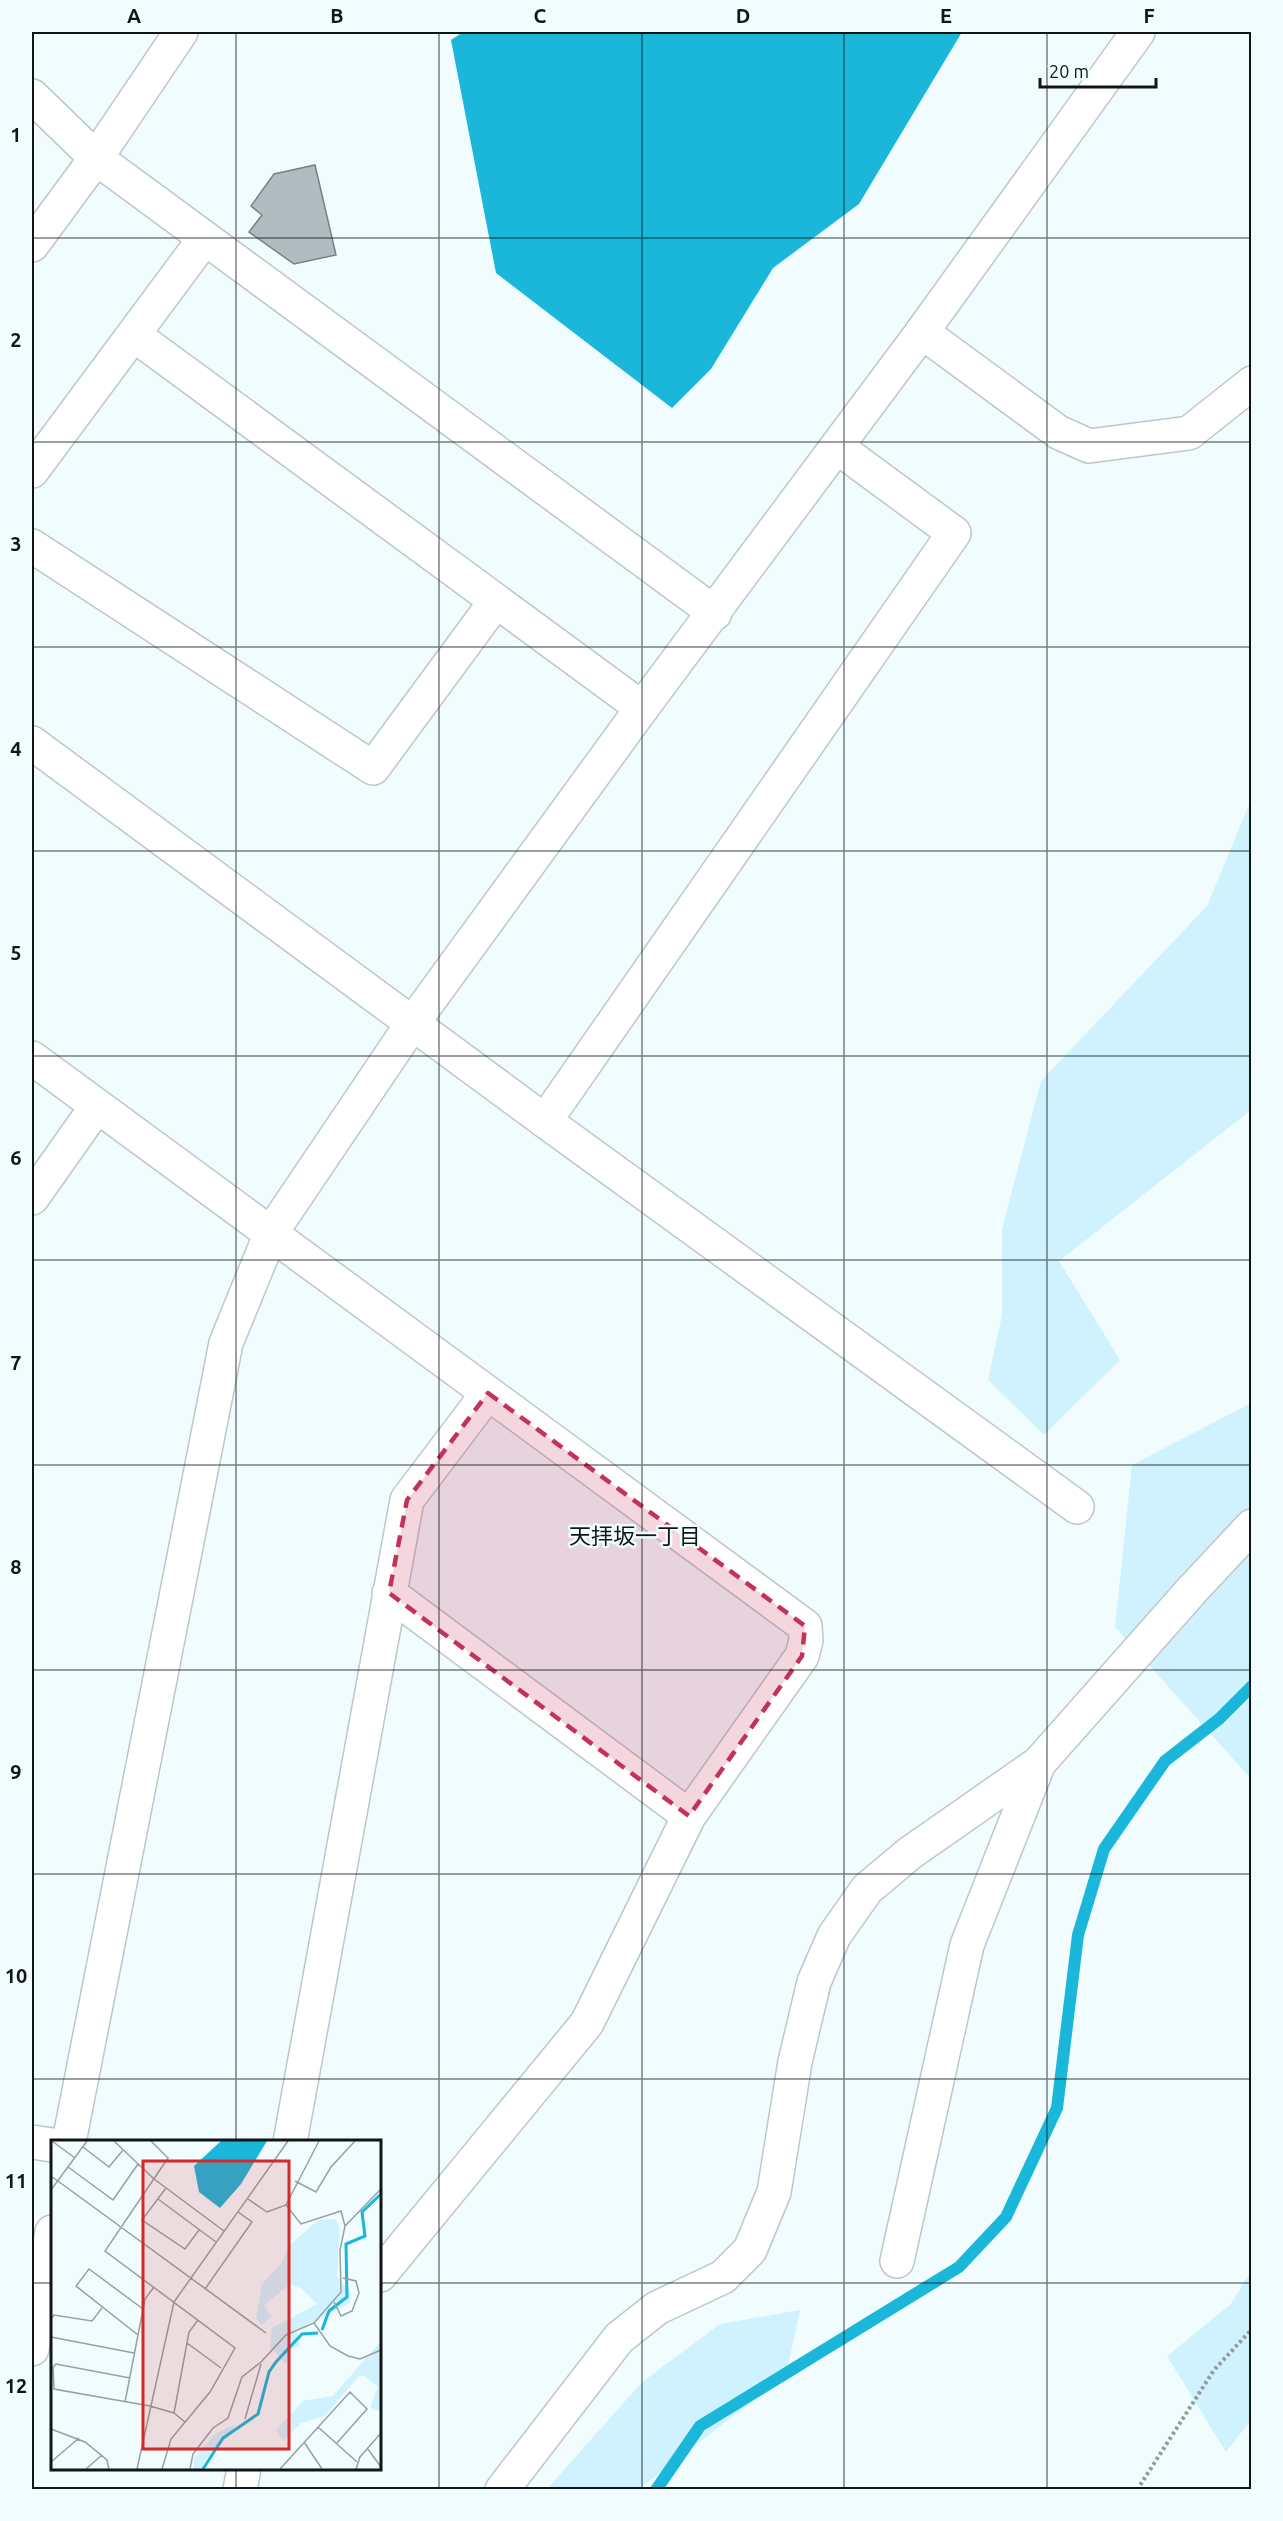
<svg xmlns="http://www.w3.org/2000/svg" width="1283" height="2521" font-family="Ubuntu,'Noto Sans JP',sans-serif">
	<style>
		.green { fill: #cff2fe }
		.water { fill: #1ab7db }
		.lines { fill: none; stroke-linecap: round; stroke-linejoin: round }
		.stream { stroke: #1ab7db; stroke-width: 12 }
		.building { fill: #b2bcbf; stroke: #788285; stroke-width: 1.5 }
		.minor-casing { stroke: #bdc7ca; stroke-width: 36 }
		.tertiary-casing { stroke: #bdc7ca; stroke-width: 36 }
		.path { stroke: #929a9c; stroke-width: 4; stroke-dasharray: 3 3; stroke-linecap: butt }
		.minor { stroke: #fff; stroke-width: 33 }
		.tertiary { stroke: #fff; stroke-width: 33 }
		.marked { fill: #c23259; fill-opacity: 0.2; stroke: #c23259; stroke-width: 4.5; stroke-dasharray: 12 8; stroke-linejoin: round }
		.grid { fill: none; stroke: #111516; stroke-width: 1.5; stroke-opacity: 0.55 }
		.labels { text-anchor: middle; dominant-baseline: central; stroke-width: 5; stroke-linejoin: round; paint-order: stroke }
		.neighbourhood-label { font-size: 22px; fill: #111516; stroke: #f1fcff }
		.inset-river { fill: none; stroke: #1ab7db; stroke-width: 3 }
		.inset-road { fill: none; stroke: #97a0a2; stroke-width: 1.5 }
		.view { fill: #d62828; fill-opacity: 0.15; stroke: #d62828; stroke-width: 3 }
		.inset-edge { fill: none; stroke: #111516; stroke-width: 3 }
		.neatline { fill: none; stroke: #111516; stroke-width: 2 }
		.grid-label { font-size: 20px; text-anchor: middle; font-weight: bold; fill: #111516 }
	</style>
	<rect width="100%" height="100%" fill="#f1fcff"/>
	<path class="green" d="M1251,800V1110L1059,1261L1120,1360L1044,1435L988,1380L1002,1315V1229L1041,1081L1207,906Z
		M1251,1403L1252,1778L1251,1779L1115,1627L1132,1465Z
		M1251,2271V2420L1226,2452L1167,2356L1231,2304Z
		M800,2310L786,2375L639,2489H547L641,2383L720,2324Z"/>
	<path class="water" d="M463,32H962L859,204L773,268L711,369L672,408L496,273L451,40Z"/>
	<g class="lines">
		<path class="stream" d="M656,2490L700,2426L959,2267L1006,2217L1057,2108L1078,1935L1104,1849L1165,1761L1219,1719L1252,1686"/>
	</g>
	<path class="building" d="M315,165L336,255L294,264L249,232L262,215L251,206L274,174Z"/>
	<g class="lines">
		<g class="minor-casing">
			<path id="minor" d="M32,96L96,158L715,613
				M32,245L96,158L181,32
				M922,332L1058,432L1089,446L1189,433L1252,383
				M134,335L642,708
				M32,471L205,238
				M32,546L373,768L496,601
				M32,1058L805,1626L806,1640L802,1656L689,1816L587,2023L380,2275
				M545,1121L954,533L837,447
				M32,1198L97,1106
				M389,1593L689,1816
				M32,2142L52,2145
				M290,2142L407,1500L488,1393
				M897,2261L967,1945L1039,1763
				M240,2490L244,2468
				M502,2490L619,2338L657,2308L723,2277L750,2250L774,2192L795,2062L814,1982L834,1936L867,1889L910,1853L1039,1763L1193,1589L1252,1526"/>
		</g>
		<g class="tertiary-casing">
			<path id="tertiary" d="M32,743L545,1121L1077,1507
				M69,2142L226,1343L271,1233L412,1024L642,708L922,332L1138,32
				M32,2349L52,2232"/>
		</g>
		<path class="path" d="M1137,2490L1214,2370L1252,2329"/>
		<use href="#minor" class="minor"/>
		<use href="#tertiary" class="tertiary"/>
	</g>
	<path class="marked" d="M488,1393L805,1626L802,1656L689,1816L389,1593L407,1500Z"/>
	<path class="grid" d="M236,32V2142M439,32V2490M642,32V2490M844,32V2490M1047,32V2490M32,238H1252M32,442H1252M32,647H1252M32,851H1252M32,1056H1252M32,1260H1252M32,1465H1252M32,1670H1252M32,1874H1252M32,2079H1252M32,2283H52M380,2283H1252M236,2468V2490"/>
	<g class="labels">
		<g class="neighbourhood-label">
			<text x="635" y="1535">天拝坂一丁目</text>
		</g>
	</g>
	<g transform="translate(51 2140)">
		<rect width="330" height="330" fill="#f1fcff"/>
		<path d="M285,79L289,90L286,136L300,154L299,163L246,190L249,205L241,210L235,224L219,207L221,188L266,164L251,149L239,144L213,165L220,176L211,185L205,179L211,144L230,124L238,106L267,80ZM330,201V272L319,267L327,247L314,236H308L274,276L250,283L232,301L225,290L252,261L282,256ZM183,285L182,292L153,321L152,329H143V318L165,293Z" fill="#cff2fe"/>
		<path d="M170,1H216L190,44L169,68L148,52L143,26Z" fill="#1ab7db"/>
		<path class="inset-river" d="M271,190L278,171L296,157L295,104L314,96L311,72L330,54M152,329L172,298L207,274L218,232L225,222L251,194L267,193"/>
		<path class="inset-road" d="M1,1L24,18M63,1L103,39L173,91M100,1L117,18L54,111L184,208L159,252L120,299L111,329M32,7L58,27L72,10M17,27L62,60L87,24M0,36L215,193M244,41L265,52L280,27L304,1M115,48L91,80L134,109L148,90M0,50L36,1M107,59L165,102M197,59L216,72L235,65L268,1M294,86L330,49M154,149L201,82L187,72M283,162L290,176L301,171L308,153L305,141L292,138M0,179L3,175L41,181L51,168M263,183L279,206L297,216L309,219L330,210M87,195L25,146L38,129L92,169M0,197L83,213M136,203L170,228M79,238L5,224L2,227L3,249L99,266L123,273L134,282M74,262L94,159L103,147M123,273L138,192L147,180M194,279L210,224M267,287L306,322M0,289L34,302L56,320L58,329M253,302L271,329M316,308L330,327M0,322L28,298M35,329L51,315M86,329L123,162L237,1M139,329L142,314L162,288L177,278L191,237L210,222L235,195L263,183L290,152L289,110L294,86L290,71L250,84L235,65M229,329L299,252L316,269L285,304M305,329L309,317L330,293"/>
		<path class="view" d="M92,21H238V309H92Z"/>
		<rect width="330" height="330" class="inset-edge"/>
	</g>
	<rect width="1283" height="2521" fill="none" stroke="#f1fcff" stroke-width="66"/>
	<path d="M1040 78v9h116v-9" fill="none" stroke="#111516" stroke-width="3"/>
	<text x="1049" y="78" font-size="18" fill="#111516" stroke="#f1fcff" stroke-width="4.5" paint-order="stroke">20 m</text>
	<rect x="33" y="33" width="1217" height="2455" class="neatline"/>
	<g class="grid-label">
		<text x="134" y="23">A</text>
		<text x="337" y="23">B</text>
		<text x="540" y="23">C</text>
		<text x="743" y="23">D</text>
		<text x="946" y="23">E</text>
		<text x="1149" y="23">F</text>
		<text x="16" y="142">1</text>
		<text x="16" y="347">2</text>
		<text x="16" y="551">3</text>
		<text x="16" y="756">4</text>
		<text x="16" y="960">5</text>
		<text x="16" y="1165">6</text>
		<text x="16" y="1370">7</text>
		<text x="16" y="1574">8</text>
		<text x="16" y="1779">9</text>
		<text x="16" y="1983">10</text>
		<text x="16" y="2188">11</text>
		<text x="16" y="2393">12</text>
	</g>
</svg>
